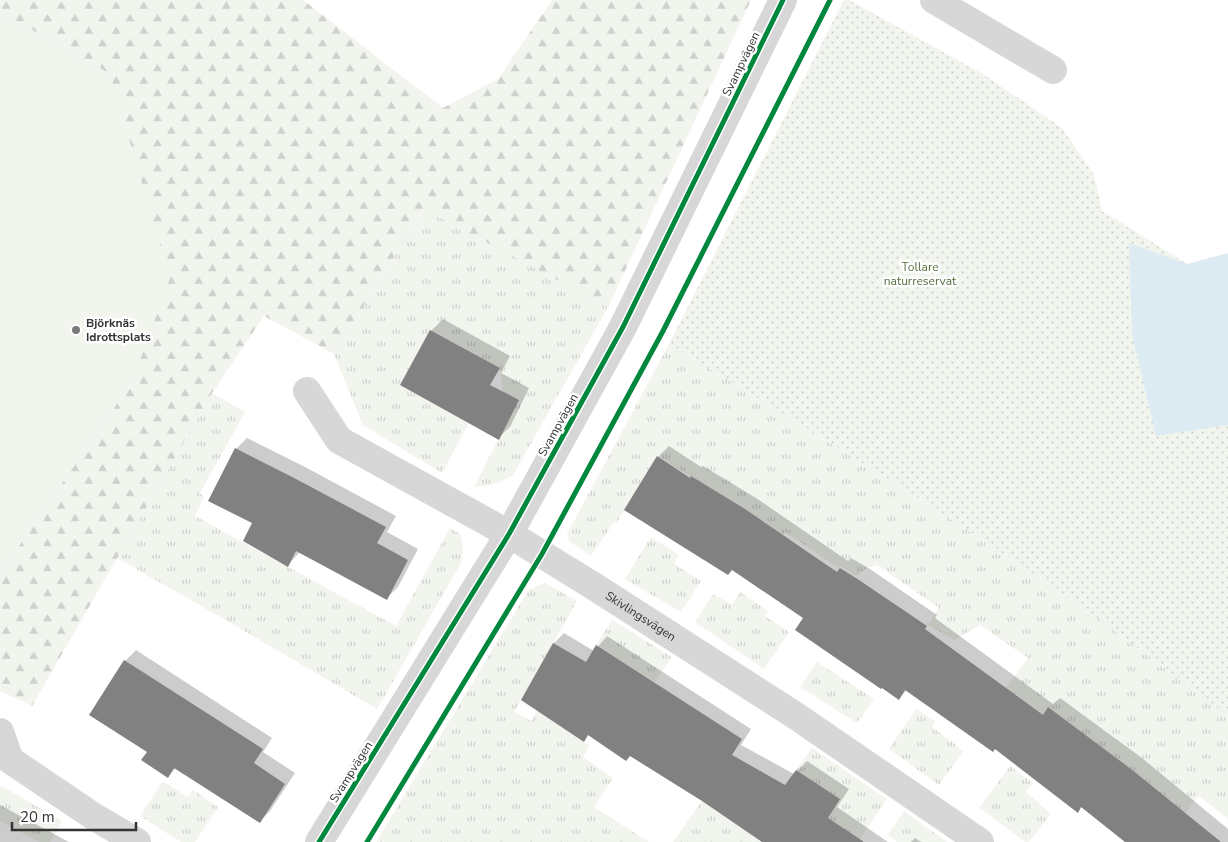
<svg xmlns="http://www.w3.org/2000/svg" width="1228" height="842" font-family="'Nunito Sans',sans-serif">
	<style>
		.grass { fill: url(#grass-tufts) }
		.forest { fill: url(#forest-firs) }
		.park { fill: url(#park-dots) }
		.pitch { fill: #f1f5ed }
		.water { fill: #ddebf3 }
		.shadow { fill: #0003 }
		.building { fill: #818181 }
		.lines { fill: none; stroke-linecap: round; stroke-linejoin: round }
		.minor { stroke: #d7d7d7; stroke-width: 28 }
		.cycleway-casing { stroke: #fff; stroke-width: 8 }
		.cycleway { stroke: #00873e; stroke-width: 5 }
		.poi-dot { fill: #7a7a7a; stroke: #fff; stroke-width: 2 }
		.labels { text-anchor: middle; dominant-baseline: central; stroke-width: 5; stroke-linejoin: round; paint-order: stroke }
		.street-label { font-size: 12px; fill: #333; stroke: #fff }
		.park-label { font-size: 12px; fill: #56703f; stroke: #fff }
		.poi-label { font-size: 12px; font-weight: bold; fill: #333; stroke: #fff; text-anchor: start }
	</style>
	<defs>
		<pattern id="grass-tufts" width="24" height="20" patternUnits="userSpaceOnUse" patternTransform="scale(1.25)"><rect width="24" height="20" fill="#f1f5ed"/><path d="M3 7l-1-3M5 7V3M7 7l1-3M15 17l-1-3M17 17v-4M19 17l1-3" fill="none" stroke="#cfd2cc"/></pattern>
		<pattern id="forest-firs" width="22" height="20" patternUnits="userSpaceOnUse" patternTransform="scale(1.25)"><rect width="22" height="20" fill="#f1f5ed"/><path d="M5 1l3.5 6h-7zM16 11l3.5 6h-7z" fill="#cfd2cc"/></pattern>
		<pattern id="park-dots" width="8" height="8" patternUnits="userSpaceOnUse" patternTransform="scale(1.25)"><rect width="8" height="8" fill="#f1f5ed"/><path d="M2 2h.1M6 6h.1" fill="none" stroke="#cfd2cc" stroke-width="1.8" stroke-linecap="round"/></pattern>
	</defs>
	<rect width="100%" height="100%" fill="#fff"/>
	<path class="grass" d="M425,208L608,307L513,475C498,484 492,485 474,487L519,400L503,392L500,368L431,330L400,385L469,423L442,473L363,425L334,354Z
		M669,344C805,427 940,509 1070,599C1124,636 1176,677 1228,716V819L1199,796L1185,813L1138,775L1125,791L1115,757L1049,708L1034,727L1006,688L1028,658L980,625L954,640L928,625L939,608L877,565L867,568L856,576L841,566L839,568L785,532L775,546L745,509L692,476L691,477L658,456L616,524L614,522L591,556L569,541L567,534Z
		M212,393L245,412L200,493L204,497L195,516L396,626L450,528L460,534L463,547L461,563L377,709L243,630L117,558Z
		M651,537L679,555L674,564L701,581L681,612L625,579Z
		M545,583L577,601L514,712L531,721L538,709L589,746L583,757L613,778L594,807L649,842H376L520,604L530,589Z
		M740,592L768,611L765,616L789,632L764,669L695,622L713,594L732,605Z
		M612,620L672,657L655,682L596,645Z
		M817,662L874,699L857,723L800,687Z
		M916,709L935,721L932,727L964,751L939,785L889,749Z
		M812,748L887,799L858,842H811L840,799L796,770Z
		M1010,766L1033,783L1026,792L1051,814L1029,842H1025L979,808Z
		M163,781L188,797L193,790L218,807L195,842H181L140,816Z
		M0,785L62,821L50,842H39L0,821Z
		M702,801L762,842H673Z
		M904,811L947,842H897L888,835Z"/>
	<path class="forest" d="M0,0H303L443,108L498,79L552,0H751L608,307L424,209L334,354L264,316L212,393L32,706L0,691V573L132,382L110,74L0,12Z"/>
	<path class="park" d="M844,0H849L983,74L1062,128L1094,175L1102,211L1228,289V716C1176,677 1124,636 1070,599C940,509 805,427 669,344Z"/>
	<path class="pitch" d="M0,12L110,74L170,278L132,382L0,573Z"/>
	<path class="water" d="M1129,243L1187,264L1228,253V425L1156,436L1132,335Z"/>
	<path class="shadow" d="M443,319L510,356L501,373L529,388L510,427L498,438L401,385L432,330Z
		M247,438L307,468L396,516L387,532L418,549L398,587L387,598L300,552L288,565L254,523L236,449Z
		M669,446L701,467L703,466L756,498L848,561L851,558L870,569L937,615L935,618L1053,704L1060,698L1142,758L1228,829V842H1127L1082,806L1077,811L995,747L907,690L899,698L805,618L658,457Z
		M564,633L594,651L607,636L751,729L741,745L794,774L807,761L849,789L837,807L888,842H765L702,800L630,755L589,734L584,740L523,699L554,643Z
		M136,650L272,738L263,752L295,773L270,811L259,822L176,768L168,776L149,751L91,714L125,661Z
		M0,805L69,842H0Z
		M915,838L921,842H911Z"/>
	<path class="building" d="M430,330L500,368L490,385L519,400L499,440L400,385Z
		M235,448L296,479L386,527L377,543L408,560L387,600L296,551L288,567L243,541L252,523L208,501Z
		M657,456L690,478L691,476L745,509L837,572L840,568L859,580L927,626L925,629L1043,715L1048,707L1131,769L1221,842H1125L1081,807L1078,813L995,749L993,752L905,690L899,700L882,688L881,689L795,630L803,618L732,570L728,575L624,510Z
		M553,643L586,662L596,645L742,739L732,755L785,785L796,770L840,799L828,818L864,842H762L702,801L630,756L626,761L588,735L584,742L521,700Z
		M124,660L263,749L254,763L285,784L260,823L174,768L168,778L141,760L147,752L89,715Z"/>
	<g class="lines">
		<g class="minor">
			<path d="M934,0L1053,70"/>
			<path id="s1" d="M307,391L339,440L509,534L595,587L796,716L980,842"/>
			<path d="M0,732L10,760L93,816L137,842"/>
			<path d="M319,842L509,534L623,327L783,0"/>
		</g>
		<g class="cycleway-casing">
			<path id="cycleway" d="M319,842L509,534L623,327L783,0
				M367,842L542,554L663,331L830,0"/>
		</g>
		<use href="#cycleway" class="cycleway"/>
	</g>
	<circle class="poi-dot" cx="76" cy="330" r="5"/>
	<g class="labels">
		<g class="street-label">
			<text transform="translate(741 64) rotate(-64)">Svampvägen</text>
			<text transform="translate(558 425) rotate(-61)">Svampvägen</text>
			<text stroke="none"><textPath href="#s1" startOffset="408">Skivlingsvägen</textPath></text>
			<text transform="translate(351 772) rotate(-58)">Svampvägen</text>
		</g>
		<g class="park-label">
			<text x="920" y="267">Tollare<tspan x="920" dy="14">naturreservat</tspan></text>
		</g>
		<g class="poi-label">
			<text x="86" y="323">Björknäs<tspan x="86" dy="14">Idrottsplats</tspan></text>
		</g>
	</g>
	<path d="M12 822v8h124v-8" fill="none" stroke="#333333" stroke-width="2.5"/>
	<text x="20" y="822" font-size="15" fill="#333333" stroke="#ffffff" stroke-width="4" paint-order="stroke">20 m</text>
</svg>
